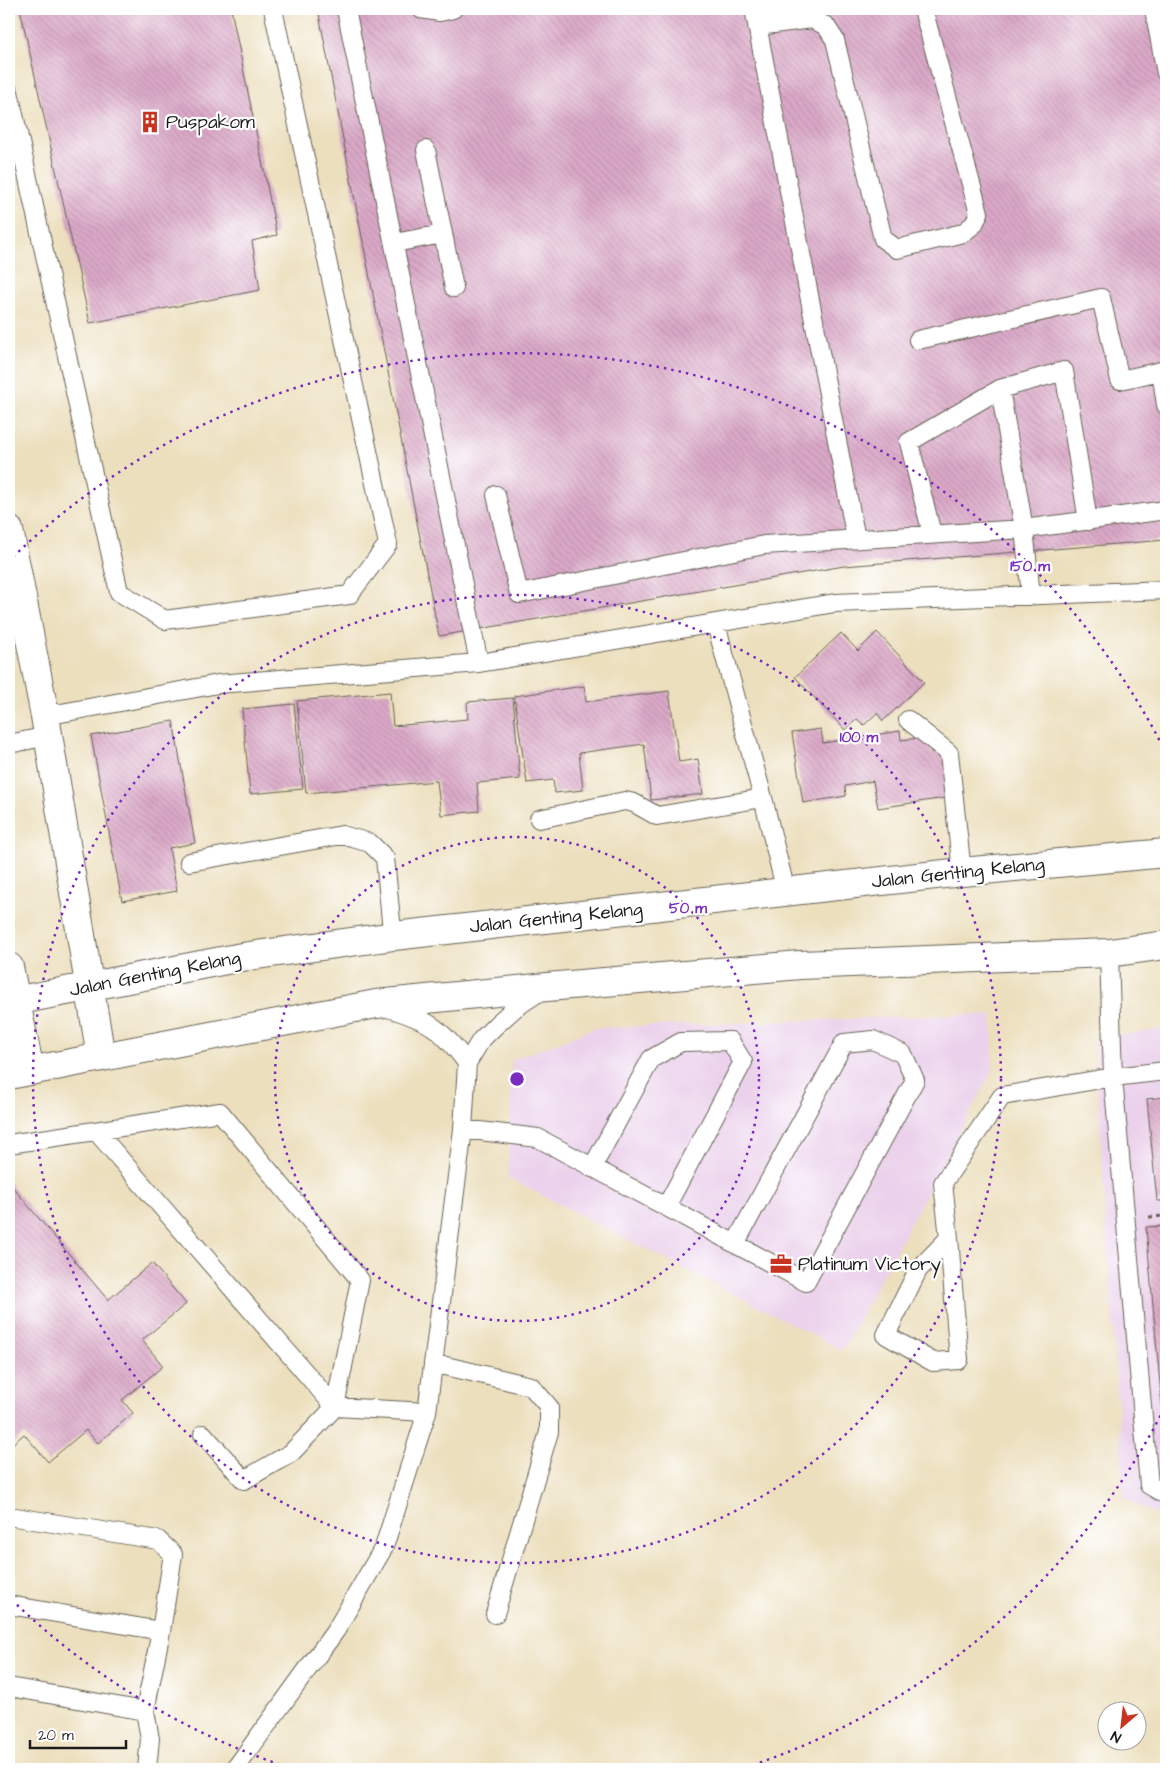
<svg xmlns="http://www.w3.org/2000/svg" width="1175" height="1778" font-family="'Architects Daughter',sans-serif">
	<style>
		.built { fill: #ebd1eb }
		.building { fill: url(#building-back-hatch) }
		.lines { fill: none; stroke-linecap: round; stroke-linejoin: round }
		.lane-casing { stroke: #656054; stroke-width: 20 }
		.street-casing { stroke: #656054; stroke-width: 30 }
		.primary-casing { stroke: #656054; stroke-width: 30 }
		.path { stroke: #656054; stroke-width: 3; stroke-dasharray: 4 4; stroke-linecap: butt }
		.lane { stroke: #fff; stroke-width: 18 }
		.street { stroke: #fff; stroke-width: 28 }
		.primary { stroke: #fff; stroke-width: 28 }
		.ring { fill: none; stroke: #7b2cbf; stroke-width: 2.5; stroke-dasharray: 2.5 5 }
		.labels { text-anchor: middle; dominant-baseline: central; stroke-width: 4.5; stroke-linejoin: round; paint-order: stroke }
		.poi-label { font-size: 19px; fill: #1c1c1c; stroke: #fff; text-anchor: start }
		.street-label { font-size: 19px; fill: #1c1c1c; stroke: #fff }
		.centre { fill: #7b2cbf; stroke: #fff; stroke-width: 2.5 }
		.ring-label { font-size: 15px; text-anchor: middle; font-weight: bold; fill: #7b2cbf; stroke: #fff; stroke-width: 4.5; stroke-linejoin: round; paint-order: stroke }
	</style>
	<defs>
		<pattern id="building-back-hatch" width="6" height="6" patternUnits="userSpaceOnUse" patternTransform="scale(1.25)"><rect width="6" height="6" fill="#dba9c8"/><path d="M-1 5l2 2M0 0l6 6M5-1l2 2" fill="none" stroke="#bb91ab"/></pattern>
	</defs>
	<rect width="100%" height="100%" fill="#fff"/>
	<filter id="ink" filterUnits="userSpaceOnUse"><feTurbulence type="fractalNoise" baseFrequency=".02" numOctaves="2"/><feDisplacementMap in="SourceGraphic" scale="10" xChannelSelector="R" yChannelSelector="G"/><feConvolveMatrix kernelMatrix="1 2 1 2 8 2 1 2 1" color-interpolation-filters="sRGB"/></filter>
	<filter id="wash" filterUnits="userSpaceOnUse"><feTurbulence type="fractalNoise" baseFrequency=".0096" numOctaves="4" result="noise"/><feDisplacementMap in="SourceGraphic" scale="20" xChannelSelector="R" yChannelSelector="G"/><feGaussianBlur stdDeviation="1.12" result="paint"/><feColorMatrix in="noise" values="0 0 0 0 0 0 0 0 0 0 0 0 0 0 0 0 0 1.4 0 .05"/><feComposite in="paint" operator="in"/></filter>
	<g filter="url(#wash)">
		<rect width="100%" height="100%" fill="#ecdfbd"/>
		<path class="built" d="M992,1014L993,1070L842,1350L508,1178L512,1060L595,1028Z
			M1166,1029V1520L1124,1498L1094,1038Z"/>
		<g id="blocks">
			<path class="building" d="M20,9H231L277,235L252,241L260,290L90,323Z
				M318,9H1166V540L844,566L439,636Z
				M877,632L924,682L883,721L877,713L864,725L857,719L845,730L795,677L841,633L858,651Z
				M584,686L586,702L669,691L679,762L698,759L703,794L651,800L644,744L579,753L583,790L555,793L553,780L527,783L514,696Z
				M390,692L393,726L468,719L467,702L513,698L520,779L477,783L479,811L441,815L437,781L306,793L297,701Z
				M294,704L303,789L250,794L242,709Z
				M173,721L195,843L169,848L177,891L122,901L91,736Z
				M821,729L823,743L900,731L901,740L929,737L931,752L945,750L952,797L878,808L873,781L845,786L846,796L803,803L792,733Z
				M1166,1097V1201H1157L1147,1099Z
				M9,1183L108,1300L152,1263L186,1304L142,1340L163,1366L122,1400L133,1413L98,1443L86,1430L48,1462L24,1434L9,1447Z
				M1166,1226V1417L1163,1418L1146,1227Z"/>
		</g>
	</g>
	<g filter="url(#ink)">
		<use href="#blocks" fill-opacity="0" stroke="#656054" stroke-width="1"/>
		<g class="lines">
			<g class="lane-casing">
				<path id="lane" d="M346,9L479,663
					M421,9L440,12L453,9
					M754,9L856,539
					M1154,9L1166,73
					M758,26L812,19L826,26L835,40L883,239L897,249L963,233L974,224L979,213L923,9
					M9,92L119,592L165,620L349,595L388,544L273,9
					M426,150L454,288
					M394,243L443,234
					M918,340L1101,298L1120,380L1161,371
					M1166,370L1161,371L1166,405
					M1000,389L1024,529L1031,596
					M496,495L519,594L764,545L1024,529L1166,510
					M932,534L909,442L1000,389L1064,371L1088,521
					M716,624L763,798L786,892
					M45,716L218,684L479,663L835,603L1166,590
					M908,720L949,753L962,872
					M9,744L48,736
					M539,819L625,801L634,803L657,816L763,798
					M189,862L342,835L370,843L385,858L391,921L394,936
					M1109,953L1113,1077L1149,1485L1166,1495
					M388,1008C429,1020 441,1028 467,1063
					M463,1129L538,1138L806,1282L915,1080L903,1054L873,1040L844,1043L735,1244
					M96,1131L335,1407L427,1412
					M9,1144L220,1112L360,1280L335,1407L291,1453L244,1480L203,1434
					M592,1168L651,1059L681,1042L730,1041L743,1062L666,1207
					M949,1238L918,1270L886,1335L933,1362L959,1360L949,1238L943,1183L1002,1096L1113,1077L1166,1071
					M433,1363L531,1386L549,1407V1432L495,1614
					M9,1516L158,1540L173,1554L161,1631L145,1711L150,1739L147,1769
					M9,1605L161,1631
					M9,1687L145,1711
					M235,1769L336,1630L384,1547L427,1412L463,1129L467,1063L481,1040L496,1025L515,1008L542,990"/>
			</g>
			<g class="street-casing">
				<path id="street" d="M9,530L45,716L101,1057
					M9,967L30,1071"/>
			</g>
			<g class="primary-casing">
				<path id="primary" d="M9,1002L242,957L394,936L962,872L1166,853
					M9,1075L376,1004L547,987L800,965L1109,953L1166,945"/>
			</g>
			<path class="path" d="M1149,1217L1166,1216"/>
			<use href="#lane" class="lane"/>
			<use href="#street" class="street"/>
			<use href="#primary" class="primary"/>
		</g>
	</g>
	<g class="ring">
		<circle cx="517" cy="1079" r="242"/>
		<circle cx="517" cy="1079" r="484"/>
		<path d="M1164 1409A726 726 0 0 1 747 1767M287 1767A726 726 0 0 1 13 1601M13 557A726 726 0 0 1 1164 749"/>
	</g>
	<defs>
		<g id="building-bare" transform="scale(1.725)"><path d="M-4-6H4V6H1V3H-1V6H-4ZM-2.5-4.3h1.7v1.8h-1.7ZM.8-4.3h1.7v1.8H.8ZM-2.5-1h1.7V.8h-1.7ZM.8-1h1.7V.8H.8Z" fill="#c8321e" stroke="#fff" stroke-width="2.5" paint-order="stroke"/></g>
		<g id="office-bare" transform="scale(1.725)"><path d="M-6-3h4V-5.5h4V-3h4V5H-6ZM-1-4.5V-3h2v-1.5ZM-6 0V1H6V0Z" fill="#c8321e" stroke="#fff" stroke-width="2.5" paint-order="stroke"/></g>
	</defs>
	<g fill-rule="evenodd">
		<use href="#building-bare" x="150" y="122"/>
		<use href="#office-bare" x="781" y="1264"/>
	</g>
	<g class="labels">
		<g class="poi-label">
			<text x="166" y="122">Puspakom</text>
			<text x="798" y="1264">Platinum Victory</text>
		</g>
		<g class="street-label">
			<text transform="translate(958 873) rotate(-6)">Jalan Genting Kelang</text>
			<text transform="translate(556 918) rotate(-6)">Jalan Genting Kelang</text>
			<text transform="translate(155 974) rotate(-11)">Jalan Genting Kelang</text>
		</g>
	</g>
	<circle cx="517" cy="1079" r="8" class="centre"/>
	<g class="ring-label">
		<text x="1030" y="571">150 m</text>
		<text x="859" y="742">100 m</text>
		<text x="688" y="913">50 m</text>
	</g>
	<rect width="1175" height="1778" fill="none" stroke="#fff" stroke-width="30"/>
	<g transform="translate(1122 1726) rotate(208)"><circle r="24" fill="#ffffff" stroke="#a4a4a4"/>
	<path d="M0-4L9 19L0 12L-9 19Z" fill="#c8321e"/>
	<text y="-8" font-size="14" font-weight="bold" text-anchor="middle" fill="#1c1c1c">N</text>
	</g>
	<path d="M30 1740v8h96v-8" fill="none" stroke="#1c1c1c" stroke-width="2.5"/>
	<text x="38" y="1740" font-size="15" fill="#1c1c1c" stroke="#ffffff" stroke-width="4" paint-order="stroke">20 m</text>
</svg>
